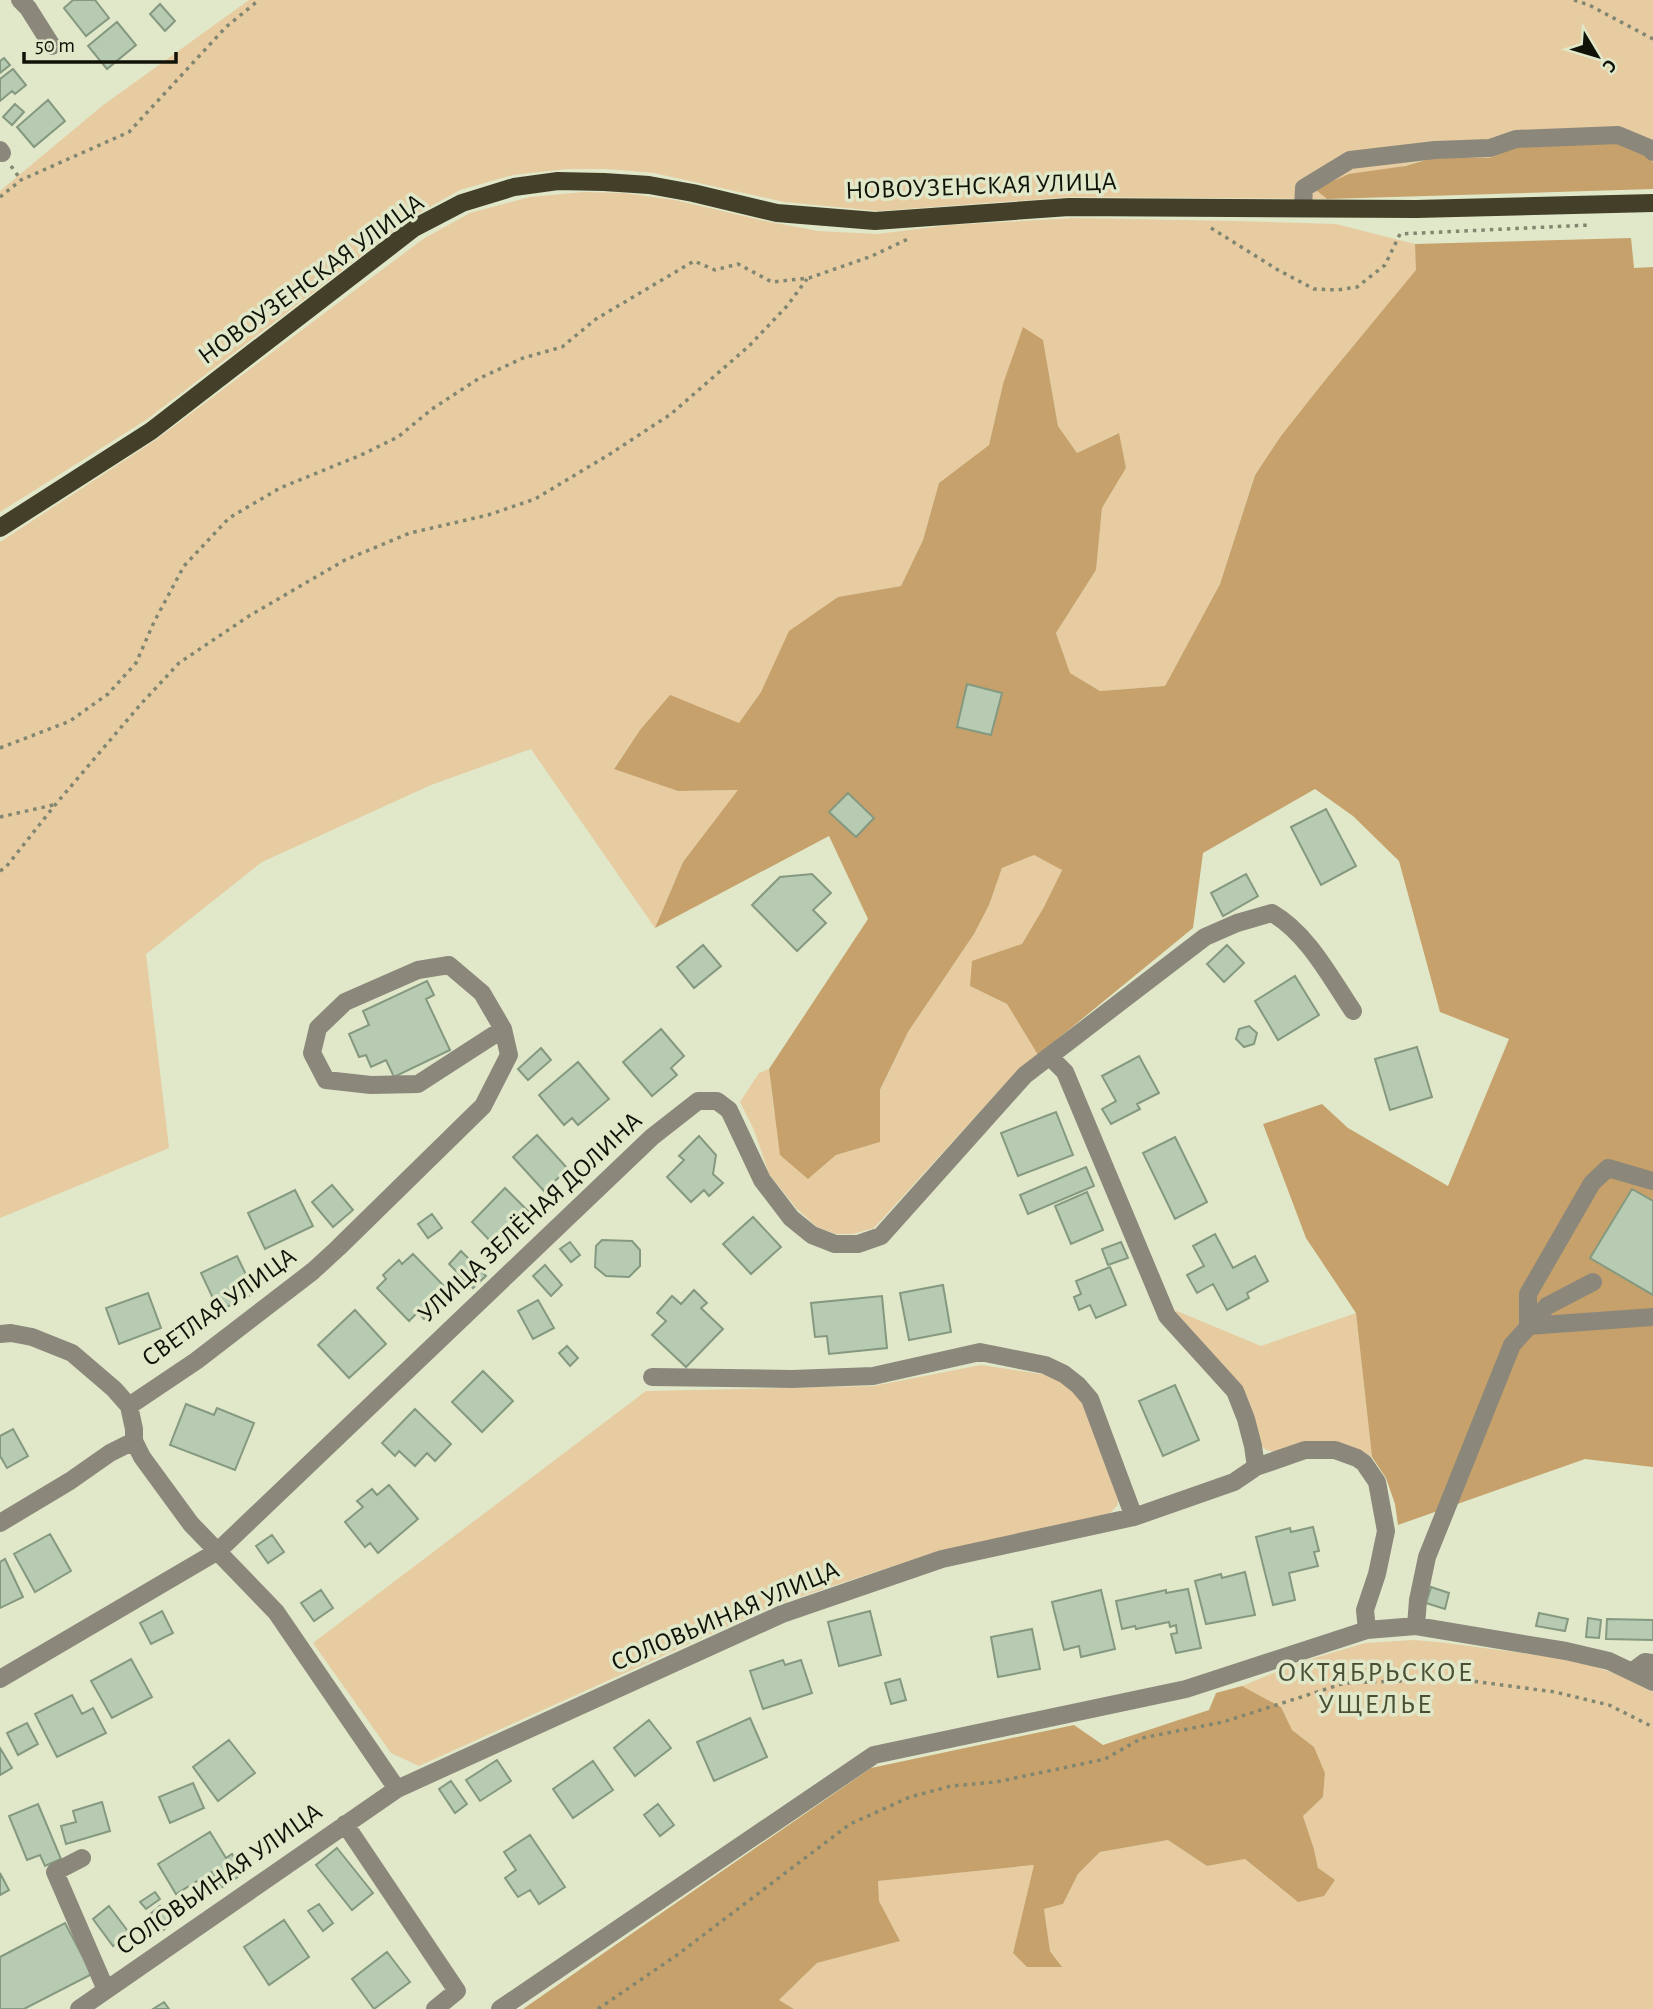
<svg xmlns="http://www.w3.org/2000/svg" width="1653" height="2009" font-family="'Alegreya Sans',sans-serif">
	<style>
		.green { fill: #e7cba1 }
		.forest { fill: #c6a16b }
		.building { fill: #b6cbb1; stroke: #859980; stroke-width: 2 }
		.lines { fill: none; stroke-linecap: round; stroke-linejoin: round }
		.path { stroke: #818671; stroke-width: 3.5; stroke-dasharray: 3.5 5; stroke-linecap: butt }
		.minor { stroke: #8b887b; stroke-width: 18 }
		.major { stroke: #443f29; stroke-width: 18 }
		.labels { text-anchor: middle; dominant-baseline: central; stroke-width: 7; stroke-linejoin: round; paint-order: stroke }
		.street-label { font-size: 26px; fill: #101208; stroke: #e0e8c9 }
		.neighbourhood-label { font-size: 28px; letter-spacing: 2px; fill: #494f35; stroke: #e0e8c9 }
	</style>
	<rect width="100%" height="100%" fill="#e0e8c9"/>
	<path class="green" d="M249,0H1653V162L1639,149L1517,147L1489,158L1436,157L1316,189L1327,199L1071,197L878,211L784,202L654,173L607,169H567L513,175L460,190L412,217L146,420L0,512V191L102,106Z
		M584,192L624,193L675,200L765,221L818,231L877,234L950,225L1074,218L1235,221L1336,224L1415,244L1417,270L1326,379L1255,474L1220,584L1165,686L1100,691L1070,673L1056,633L1096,570L1102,508L1126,468L1118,433L1077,453L1058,426L1043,340L1003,384L989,445L939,483L923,540L901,586L838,597L790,631L761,692L739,724L640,730L614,768L678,791L739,790L683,862L655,928L531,749L431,785L262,862L146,954L169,1148L0,1218V542L157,439L423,239L470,213L530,197Z
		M1034,855L1062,869L1045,907L1022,944L970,986L1007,1004L1038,1055L1017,1071L874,1228L853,1234H836L817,1227L797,1209L769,1174L754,1130L740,1102L759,1073L769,1069L774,1112L808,1179L836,1155L879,1142L880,1091L908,1032L974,934L989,905L1002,868Z
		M1172,1309L1261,1346L1356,1313L1372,1457L1361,1450L1276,1452L1266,1450L1260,1444L1242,1386Z
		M981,1365L1041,1374L1060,1380L1085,1401L1119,1495L1117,1506L1109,1514L939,1551L775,1605L419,1766L391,1753L313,1643L646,1391L873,1386Z
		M1414,1640C1445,1642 1476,1647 1507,1651C1563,1658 1603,1663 1653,1692V2009H794L779,2000L817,1963L899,1941L879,1901L877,1881L1035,1865L1013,1953L1027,1967H1062L1050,1951L1044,1909L1063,1904L1078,1874L1100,1852L1168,1840L1207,1866L1245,1859L1298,1902L1318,1868L1314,1849L1303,1816L1323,1797L1325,1773L1314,1747L1292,1730L1281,1707L1242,1686L1301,1662L1365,1643Z"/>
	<path class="forest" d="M1618,140L1639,149L1653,162V189L1327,199L1315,189L1349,174L1405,166L1436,157L1489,158L1517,147Z
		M1631,238L1634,268L1653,267V1467L1585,1459L1398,1525L1395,1504L1386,1478L1372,1457L1356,1313L1306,1238L1263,1124L1322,1104L1348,1128L1448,1186L1509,1039L1440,1012L1399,861L1353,816L1315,789L1203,853L1193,928L1038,1055L1007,1004L970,986L972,961L1022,944L1044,907L1062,870L1034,855L1002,868L989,905L974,934L908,1032L880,1090V1142L836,1155L808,1179L780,1155L769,1069L868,919L829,836L655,928L683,862L738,790L678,791L614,769L640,730L670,695L739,723L761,692L789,631L838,597L901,586L923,540L939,483L989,445L1003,384L1023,327L1043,340L1058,426L1077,453L1119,433L1126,468L1102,508L1096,570L1056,633L1070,673L1100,691L1165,686L1220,584L1255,475L1281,436L1326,379L1416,270L1415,244Z
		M1242,1686L1281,1707L1292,1730L1314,1747L1325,1773L1323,1797L1303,1816L1314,1849L1318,1868L1335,1880L1324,1896L1298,1902L1245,1859L1207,1866L1168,1840L1100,1852L1078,1874L1063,1904L1044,1909L1050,1951L1062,1967H1027L1013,1953L1034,1865L878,1881L879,1901L900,1941L817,1963L779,2000L794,2009H523L871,1768L1074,1725L1103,1745L1209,1710L1216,1693Z"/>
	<path class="building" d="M73,0H95L109,18L86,36L64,8Z
		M160,4L175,21L165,31L150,14Z
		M117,22L136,45L107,69L88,46Z
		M4,58L10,65L0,73V61Z
		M13,69L26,85L15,94L12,91L0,101V79Z
		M48,100L65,121L34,147L17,127Z
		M15,104L24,112L12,125L3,117Z
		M967,684L1002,693L991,735L957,727Z
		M848,793L874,818L856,837L829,812Z
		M1326,809L1356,866L1321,885L1291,827Z
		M812,874L831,893L813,910L826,923L797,951L752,905L780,877Z
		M1246,874L1258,896L1223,916L1211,893Z
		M703,945L721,966L694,988L677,967Z
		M1227,945L1244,963L1224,982L1207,964Z
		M1295,976L1319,1015L1278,1040L1255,1001Z
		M427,981L434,995L426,999L450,1050L394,1077L386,1060L371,1067L366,1055L359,1057L349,1034L369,1025L363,1011Z
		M1249,1026L1257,1033L1254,1044L1244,1047L1236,1039L1239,1029Z
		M661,1029L684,1056L671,1068L677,1075L652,1096L623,1062Z
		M1417,1047L1432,1097L1390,1110L1375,1059Z
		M541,1048L551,1060L528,1080L518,1069Z
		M1139,1056L1159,1093L1137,1104L1140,1109L1111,1124L1102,1109L1116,1101L1102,1076Z
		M578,1062L609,1099L578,1125L572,1118L564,1125L539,1095Z
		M1056,1112L1073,1155L1018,1176L1001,1133Z
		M537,1135L568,1169L544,1191L513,1157Z
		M699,1136L716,1155L713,1174L723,1183L709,1196L704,1190L691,1202L667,1177L684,1160L679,1156Z
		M1175,1137L1207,1202L1175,1219L1143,1153Z
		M1086,1167L1094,1186L1028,1214L1020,1195Z
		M332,1185L353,1210L333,1227L312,1202Z
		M505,1188L531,1214L497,1248L472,1222Z
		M1632,1189L1653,1201V1295L1590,1258Z
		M295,1190L313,1226L265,1249L248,1213Z
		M1087,1192L1103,1230L1071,1244L1055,1206Z
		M432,1214L442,1228L428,1238L418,1224Z
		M753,1217L781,1247L751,1274L723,1244Z
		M1215,1234L1233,1268L1255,1256L1268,1281L1247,1293L1249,1298L1227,1310L1213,1284L1197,1293L1187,1275L1204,1266L1193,1246Z
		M602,1240L632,1241L640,1250V1266L629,1277L606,1276L595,1267L596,1246Z
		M570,1242L580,1255L571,1262L560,1249Z
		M1121,1242L1128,1258L1108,1265L1102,1249Z
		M461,1251L486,1276L473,1288L449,1264Z
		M413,1254L444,1286L433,1297L440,1304L424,1319L418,1312L409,1321L377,1288L386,1279L383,1275L399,1260L402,1264Z
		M237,1256L255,1293L219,1311L201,1273Z
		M545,1265L562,1285L551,1296L533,1276Z
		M1110,1267L1126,1305L1096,1318L1090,1305L1079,1310L1074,1297L1081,1294L1076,1281Z
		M943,1285L951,1332L909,1340L900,1293Z
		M694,1290L707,1303L701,1308L723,1329L686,1367L652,1335L666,1321L657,1313L672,1296L681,1304Z
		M148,1293L161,1328L119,1344L106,1308Z
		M882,1296L887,1348L829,1354L827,1336L815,1337L811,1303Z
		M538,1300L554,1328L533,1339L518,1311Z
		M355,1310L386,1344L349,1378L318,1345Z
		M567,1346L578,1358L570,1366L559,1353Z
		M483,1371L513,1401L482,1432L452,1402Z
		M1175,1385L1199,1440L1163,1456L1139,1401Z
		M186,1404L214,1415L217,1408L254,1423L235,1470L170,1445Z
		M415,1409L451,1444L435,1461L427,1453L415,1466L399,1451L395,1456L382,1443Z
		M13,1429L28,1456L7,1468L0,1456V1436Z
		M389,1485L418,1519L378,1553L370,1543L365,1547L345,1522L363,1507L357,1501L372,1489L377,1495Z
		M1313,1527L1319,1551L1314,1552L1318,1566L1289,1573L1295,1600L1273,1605L1256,1537L1290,1528L1291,1532Z
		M50,1534L71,1571L35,1592L14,1554Z
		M272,1535L284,1552L268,1563L256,1546Z
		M5,1559L23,1597L0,1608V1562Z
		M1245,1572L1255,1615L1206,1624L1195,1581L1221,1574L1222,1578Z
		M1431,1587L1449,1593L1445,1609L1426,1603Z
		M1188,1589L1201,1648L1176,1653L1171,1634L1177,1633L1176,1625L1170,1627L1169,1622L1136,1629L1135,1626L1122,1629L1116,1601L1166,1590V1593Z
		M321,1590L333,1608L314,1621L301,1603Z
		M1101,1590L1115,1649L1081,1657L1079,1646L1064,1650L1052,1602Z
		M162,1611L173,1633L151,1644L140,1623Z
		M870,1611L881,1655L839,1666L828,1622Z
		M1539,1613L1568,1619L1565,1631L1536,1626Z
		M1588,1618L1601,1620L1599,1638L1586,1637Z
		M1607,1619L1653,1620V1640L1606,1639Z
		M1032,1629L1040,1669L998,1677L991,1637Z
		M131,1659L152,1697L112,1718L91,1681Z
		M783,1660L785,1665L801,1660L812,1693L763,1709L750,1671Z
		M900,1679L906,1700L891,1704L885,1683Z
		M72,1695L82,1714L93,1708L106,1733L57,1757L35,1714Z
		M750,1718L767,1757L714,1781L697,1742Z
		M649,1720L671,1748L635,1776L614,1748Z
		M27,1723L38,1744L18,1755L7,1733Z
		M229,1740L255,1773L218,1801L193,1767Z
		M0,1748L12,1768L0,1775Z
		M497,1760L511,1781L480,1801L466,1780Z
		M593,1761L613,1790L573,1818L553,1789Z
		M451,1781L467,1804L455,1813L439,1789Z
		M193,1783L204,1808L170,1823L159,1797Z
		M102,1802L110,1831L66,1844L61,1826L76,1822L73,1811Z
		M38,1804L61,1859L45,1866L40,1855L27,1860L9,1816Z
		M658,1804L674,1825L660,1836L644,1815Z
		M210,1832L226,1858L232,1854L244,1873L221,1888L212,1872L176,1894L158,1864Z
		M530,1835L565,1887L539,1904L530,1890L518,1897L505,1878L516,1870L504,1852Z
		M337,1848L373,1893L352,1910L316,1865Z
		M0,1873L9,1890L0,1895Z
		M155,1892L160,1899L146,1909L140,1902Z
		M319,1904L333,1923L323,1931L308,1911Z
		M109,1906L130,1934L113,1946L93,1919Z
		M160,1906L173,1922L161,1932L148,1916Z
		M284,1920L309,1957L269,1985L244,1947Z
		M65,1923L92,1974L24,2009H0V1957Z
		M387,1952L410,1982L374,2009L352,1979Z
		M164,2002L169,2009H153Z"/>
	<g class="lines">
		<path class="path" d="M1574,0L1589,5L1653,39
			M11,166L21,180
			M0,197L21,180L129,132L226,27L259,0
			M1211,228L1278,270L1314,289L1337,290L1357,287L1385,265L1400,234L1590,225
			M0,748L70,721L108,694L136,663L154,622L184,566L229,518L280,488L361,455L398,437L432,409L478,379L523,358L562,347L596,319L694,261L715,270L738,264L772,282L809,278L872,256L910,238
			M0,817L53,805
			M0,871L6,867L55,805L140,705L179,663L249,616L345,560L410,533L488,515L535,499L610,454L671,414L749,346L787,306L807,279
			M598,2009L677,1955L850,1824L910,1797L951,1786L996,1782L1105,1759L1142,1738L1223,1722L1345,1683L1457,1679L1555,1692L1609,1705L1653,1727"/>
		<path class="minor" d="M20,0L28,8L52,46
			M0,150L2,153
			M1303,208L1304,188L1350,160L1435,150L1490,148L1516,139L1618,135L1649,148L1653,152
			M1050,1057L1065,1072L1167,1316L1235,1391L1246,1419L1253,1446L1256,1467
			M1653,1181L1608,1168L1592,1183L1528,1294V1326L1653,1317
			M0,1334L11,1333L32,1337L72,1353L114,1389L129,1406L134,1429V1441L142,1457L191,1524L276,1612L397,1789
			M652,1377L792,1379L873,1376L980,1352L1045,1365L1064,1374L1078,1385L1090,1399L1134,1517
			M129,1406L196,1361L313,1271L338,1248L483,1106L509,1055L503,1029L482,993L449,965L418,970L345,1002L318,1028L312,1053L326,1080L371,1085L418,1084L503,1029
			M0,1523L70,1481L110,1453L134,1441
			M1416,1626L1418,1600L1427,1557L1512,1345L1547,1306L1593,1282
			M1633,1671L1645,1662L1653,1663
			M0,1679L218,1551L652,1137L698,1101H717L729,1110L762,1180L791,1218L812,1235L835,1244H858L881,1236L1025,1075L1205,937L1237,923L1272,913C1308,934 1330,977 1353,1011
			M345,1824L457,1991L435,2009
			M82,1858L55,1872L106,1990
			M79,2009L397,1789L782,1614L942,1559L1134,1517L1234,1482L1256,1467L1305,1450H1335L1357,1458L1364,1463L1377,1482L1386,1531L1377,1574L1365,1610L1367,1630
			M500,2009L874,1755L1186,1689L1367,1630L1416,1626L1566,1651L1609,1661L1653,1682"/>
		<path class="major" d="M0,528L151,431L414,228L462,203L514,187L558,181L604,182L649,185L693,193L777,213L875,221L1069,207L1416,209L1653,203"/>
	</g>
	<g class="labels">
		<g class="street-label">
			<text transform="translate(981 186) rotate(-2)">НОВОУЗЕНСКАЯ УЛИЦА</text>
			<text transform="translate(311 279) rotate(-36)">НОВОУЗЕНСКАЯ УЛИЦА</text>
			<text transform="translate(530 1217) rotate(-43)">УЛИЦА ЗЕЛЁНАЯ ДОЛИНА</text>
			<text transform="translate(219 1307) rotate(-36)">СВЕТЛАЯ УЛИЦА</text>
			<text transform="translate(725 1616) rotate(-23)">СОЛОВЬИНАЯ УЛИЦА</text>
			<text transform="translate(219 1879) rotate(-35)">СОЛОВЬИНАЯ УЛИЦА</text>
		</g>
		<g class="neighbourhood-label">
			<text x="1376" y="1673">ОКТЯБРЬСКОЕ<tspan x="1376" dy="32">УЩЕЛЬЕ</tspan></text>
		</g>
	</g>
	<g transform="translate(1597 56) rotate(128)" stroke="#e0e8c9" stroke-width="5" paint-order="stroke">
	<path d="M0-5L12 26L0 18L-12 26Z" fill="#101208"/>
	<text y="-10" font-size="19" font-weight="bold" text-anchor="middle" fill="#101208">С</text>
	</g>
	<path d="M24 52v10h152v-10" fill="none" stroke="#101208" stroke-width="3.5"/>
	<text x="35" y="52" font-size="21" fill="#101208" stroke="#e0e8c9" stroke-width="5" paint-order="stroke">50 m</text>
</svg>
